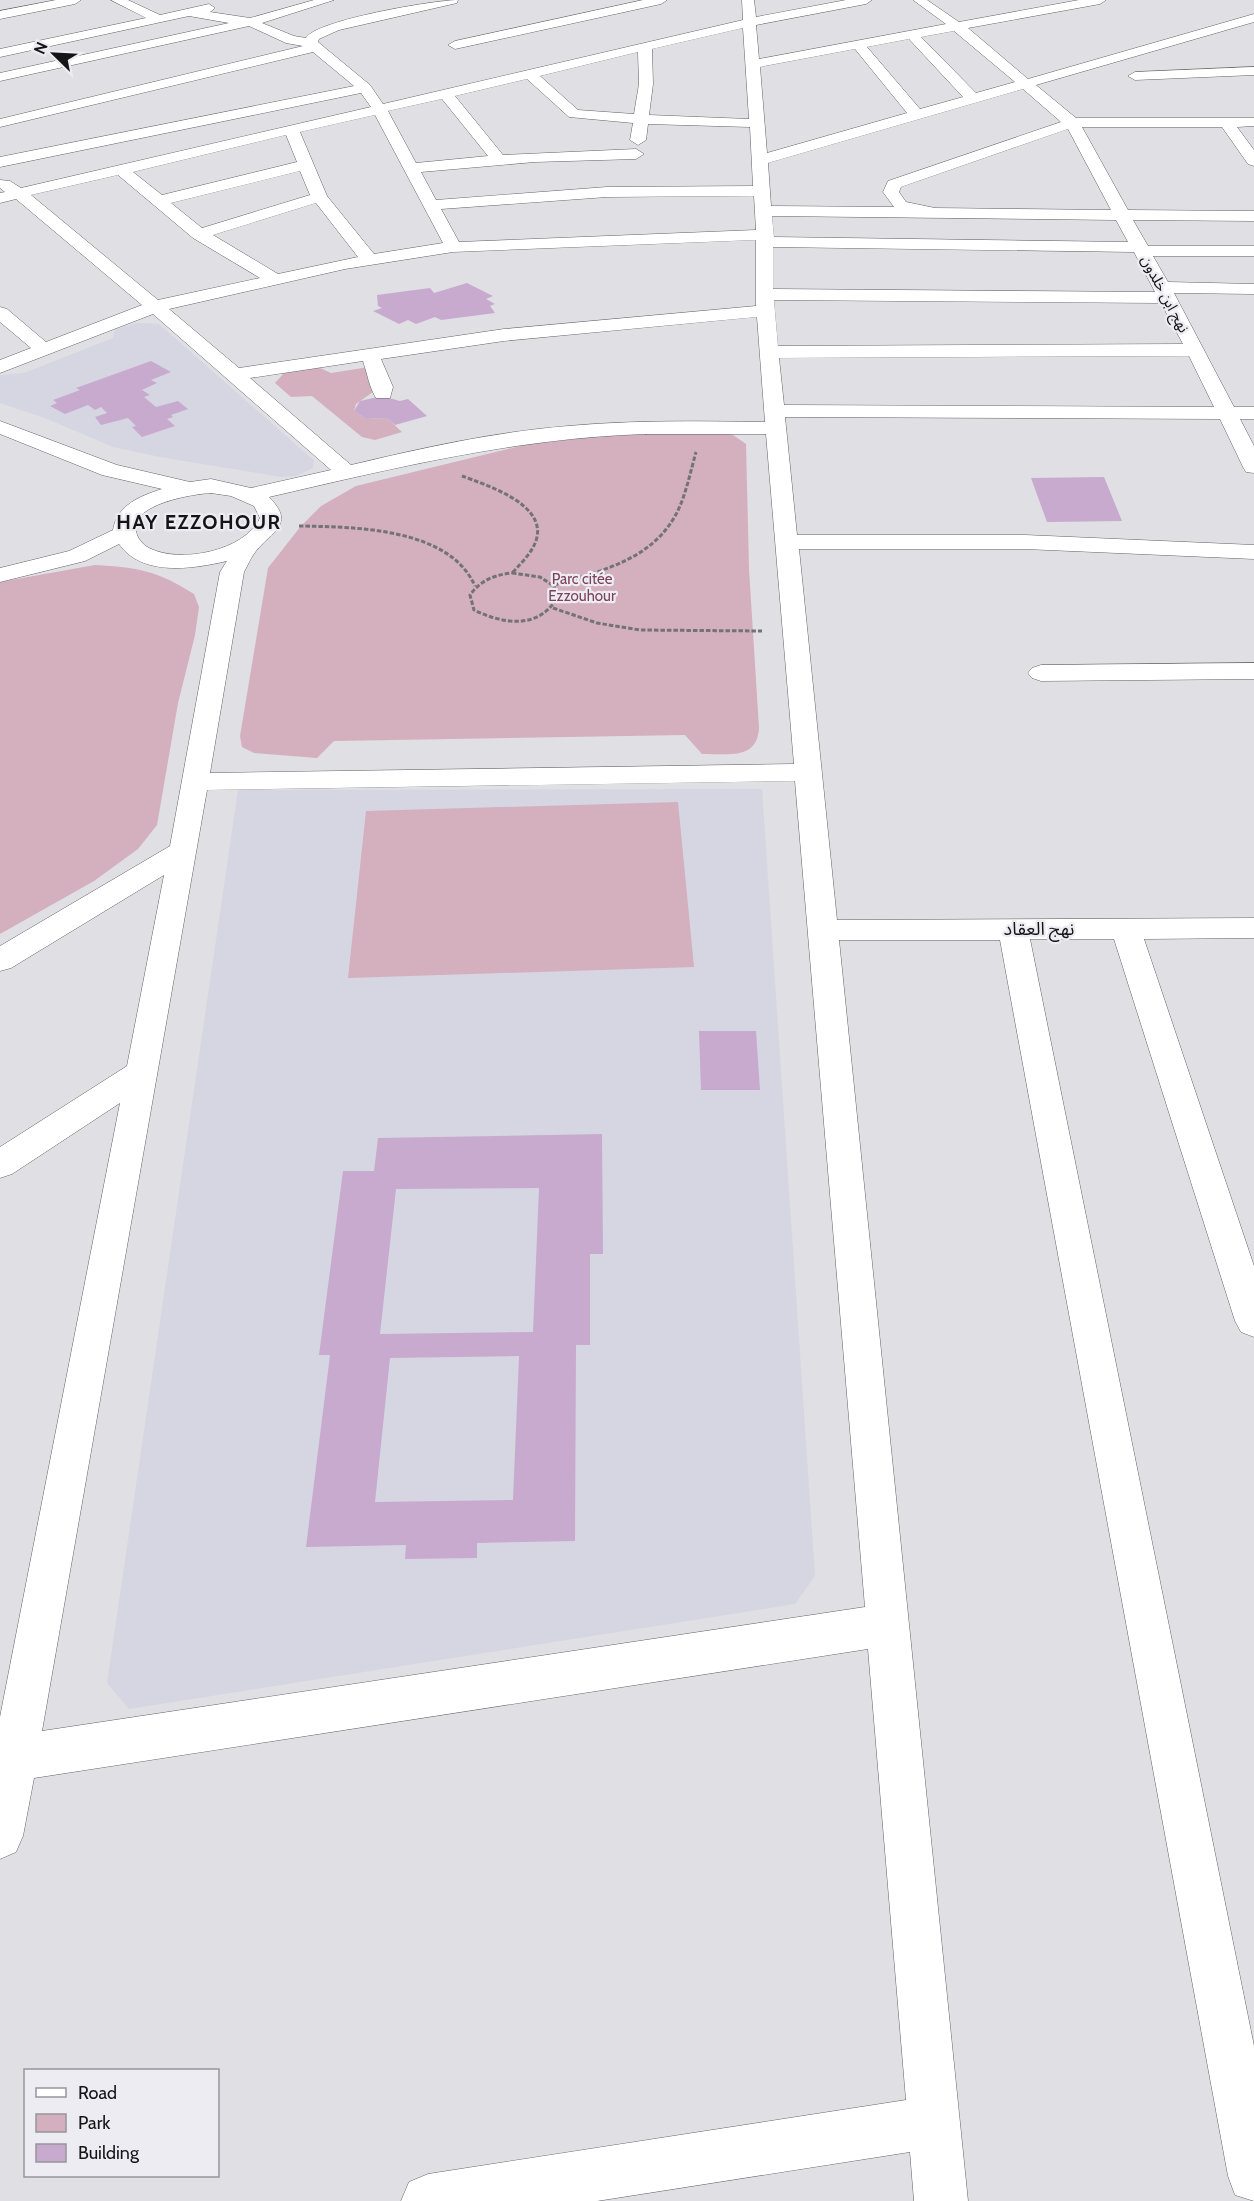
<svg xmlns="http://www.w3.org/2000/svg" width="1254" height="2201" font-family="Cabin,'Noto Sans Arabic',sans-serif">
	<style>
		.built { fill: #d6d6e3 }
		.green { fill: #d4afbd }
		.building { fill: #c7aace; fill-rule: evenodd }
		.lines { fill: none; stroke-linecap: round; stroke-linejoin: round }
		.minor-casing { stroke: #626267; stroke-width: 1 }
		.path { stroke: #737377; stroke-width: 3; stroke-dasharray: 4.5 2; stroke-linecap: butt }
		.minor { fill: #fff; fill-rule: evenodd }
		.labels { text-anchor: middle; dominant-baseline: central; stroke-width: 4.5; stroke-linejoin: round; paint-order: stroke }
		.far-street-label { font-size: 15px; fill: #151517; stroke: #ececf2 }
		.far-park-label { font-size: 15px; fill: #7e415b; stroke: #ececf2 }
		.street-label { font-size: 18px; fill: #151517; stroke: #ececf2 }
		.far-district-label { font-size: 20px; font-weight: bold; letter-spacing: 1.5px; fill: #151517; stroke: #ececf2 }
	</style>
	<rect width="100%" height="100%" fill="#dfdfe4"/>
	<path class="built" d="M138,323L159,324L310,457L314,460L313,468L296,476L281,477L160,457L113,447L45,418L0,403V375L24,373L113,338L115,329Z
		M762,789L815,1576L795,1604L129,1709L107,1683L238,790Z"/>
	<path class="green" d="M318,367L331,373L369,367L377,389L356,404L354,411L366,419L387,418L402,432L375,440L362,437L312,396L291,397L275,383L284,373Z
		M722,432L733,435L746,444L749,569L759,728C757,761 728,753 702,754L685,735L334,741L317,758L254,753L242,747L240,736L268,568L301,526L321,506L356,486L529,444L614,435Z
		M95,565C137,567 158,571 194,594L199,607L195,635L178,703L157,825L138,849L94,881L0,934V582Z
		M678,802L694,967L348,978L366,811Z"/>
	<path class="building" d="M467,283L493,296L486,299L495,304L490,306L495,313L441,320L435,317L416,324L408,320L399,324L373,311L382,308L378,306L377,295L430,288L434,293Z
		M151,361L171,372L151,380L157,383L142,390L150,395L144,397L156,407L178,401L188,409L171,415L173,417L167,419L175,426L142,437L132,427L136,426L128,418L101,425L95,417L107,413L101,407L95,410L88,405L65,414L50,406L57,403L53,400L80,390L76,388Z
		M382,396L400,401L408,399L427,416L395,425L387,418L366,419L354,411L360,401Z
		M1104,477L1122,521L1047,522L1031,478Z
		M699,1031H756L760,1090H701Z
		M602,1134L603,1254H590V1345H576L575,1541L477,1543V1558L405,1559L406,1545L306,1547L330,1355H319L343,1171H374L378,1138ZM539,1188L533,1332L380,1334L396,1189ZM519,1356L513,1500L375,1502L390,1358Z"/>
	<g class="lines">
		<g class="minor-casing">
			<path id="minor" d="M56,0H81L75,4L0,19V11Z
				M111,0H128L160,15L209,4L215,8L210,12L250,18L314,0H334L262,23L294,36L306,38C316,20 435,0 458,0L457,3L339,30L319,39L318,42L370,85L383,104L743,20L742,0H754L756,17L846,0H872L866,4L756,25L759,59L946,24L913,0H927L959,22L1079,0H1106L1100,4L968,28L1028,79L1254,14V22L1036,85L1076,118H1254V126L1237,127L1254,150V166L1248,164L1222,127H1082L1128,210L1254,211V221L1133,220L1148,246H1254V256H1153L1168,282L1254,284V294L1174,293L1234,407H1254V419H1240L1254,446V473L1246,472L1243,467L1220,419L785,417L797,535H1025L1254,545V559L1025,549H799L837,920L1254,918V938L1144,939L1254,1266V1337L1241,1332L1235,1321L1114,939H1030L1254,2046V2201L1235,2195L1228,2176L1000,940H839L968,2201H914L910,2152L597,2201H401L409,2182L428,2174L906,2100L868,1649L34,1778L23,1836L16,1852L0,1859V1717L120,1103L12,1174L0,1178V1147L127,1066L164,875L11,968L0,971V946L170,846L220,572L227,561C193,569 142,577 119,544L85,561L0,582V568L69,551L113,530C117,505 140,496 162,489L102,475L0,434V421L117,465L190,482L211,479L251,488L331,470L153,314L0,373V360L31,348L0,322V307L7,309L46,342L142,305L16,199L0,203V193L5,192L0,188V180L10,181L21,188L371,107L361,93L0,167V157L354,86L313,52L0,127V119L303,46L286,43L249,26L0,81V73L229,23L189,16L0,57V49L146,18ZM743,28L749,119L649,115L653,84L652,49ZM954,31L1015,82L976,93L921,37ZM909,39L963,97L920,109L867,47ZM855,49L907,113L767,153L760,67ZM638,52L639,84L634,114L578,110L540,76ZM527,79L569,117L633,123L630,140L638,145L646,140L648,124L750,127L753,186L607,187L436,200L421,172L535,162L636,159L644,154L636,149L503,155L455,96ZM1023,89L1061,122L888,181L883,192L894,207L771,206L768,163ZM442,99L488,156L416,163L388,111ZM375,115L443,243L374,254L327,196L300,132ZM1068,129L1111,210L935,208L906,202L899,192L901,187ZM286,135L297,162L162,195L133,172ZM300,171L310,195L202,228L171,203ZM118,175L193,238L260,278L158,300L31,195ZM754,196L756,230L459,242L441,209L607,197ZM316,203L358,257L278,274L213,235ZM772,216L1116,220L1128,242L774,237ZM756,240V306L504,329L239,368L169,309L345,269L453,252ZM773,247L1134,252L1155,292L773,289ZM774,300L1161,303L1183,344L778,346ZM757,317L765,422C699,421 633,420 568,426C494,432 422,448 351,465L250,378L363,361C367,373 370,389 376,398H390L393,387L381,359L504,341ZM1189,356L1214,407L784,405L779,358ZM646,434H766L794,764L210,773L244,572C248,565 251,557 256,551C272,531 296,524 269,497C394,468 517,438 646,434ZM211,493L231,496L254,506L260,518C245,551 180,564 149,548C143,545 137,538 136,531C130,504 193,494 211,493ZM795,781L865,1607L42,1731L207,790Z
				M643,0H667L661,4L455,49L448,45L455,41Z
				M1254,67V75L1135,80L1128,76L1135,72Z
				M1254,663V679L1041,681L1032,678L1028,673L1032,668L1041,665Z"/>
		</g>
		<path class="path" d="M462,476C486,485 544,503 537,537C534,551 522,562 513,572
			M299,526C353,527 449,527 475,586
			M512,573L540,577L554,586L557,598C538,630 503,624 474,610L470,595C481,580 494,575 512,573Z
			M554,585C604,570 657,559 680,506C687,489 691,470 696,452
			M553,608L597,623L640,630L762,631"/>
		<use href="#minor" class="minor"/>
	</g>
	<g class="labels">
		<g class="far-street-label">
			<text transform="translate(1165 294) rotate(62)">نهج ابن خلدون</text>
		</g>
		<g class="far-park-label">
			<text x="582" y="579">Parc citée<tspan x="582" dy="17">Ezzouhour</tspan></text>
		</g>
		<g class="street-label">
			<text x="1039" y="929">نهج العقاد</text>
		</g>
		<g class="far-district-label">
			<text x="199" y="522">HAY EZZOHOUR</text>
		</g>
	</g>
	<rect x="24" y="2069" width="195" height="108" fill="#ececf2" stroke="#96969a" stroke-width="1.5"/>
	<rect x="36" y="2088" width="30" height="9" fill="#ffffff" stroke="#96969a" stroke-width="1.5"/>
	<text x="78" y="2099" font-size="18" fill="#151517">Road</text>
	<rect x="36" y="2114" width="30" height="18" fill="#d4afbd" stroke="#96969a" stroke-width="1.5"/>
	<text x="78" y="2129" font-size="18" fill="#151517">Park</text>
	<rect x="36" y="2144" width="30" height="18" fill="#c7aace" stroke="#96969a" stroke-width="1.5"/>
	<text x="78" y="2159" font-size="18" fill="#151517">Building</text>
	<g transform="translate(54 54) rotate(294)" stroke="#ececf2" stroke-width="4.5" paint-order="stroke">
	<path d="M0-4.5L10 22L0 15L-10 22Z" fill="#151517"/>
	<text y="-9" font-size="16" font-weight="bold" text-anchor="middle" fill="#151517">N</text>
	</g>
</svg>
